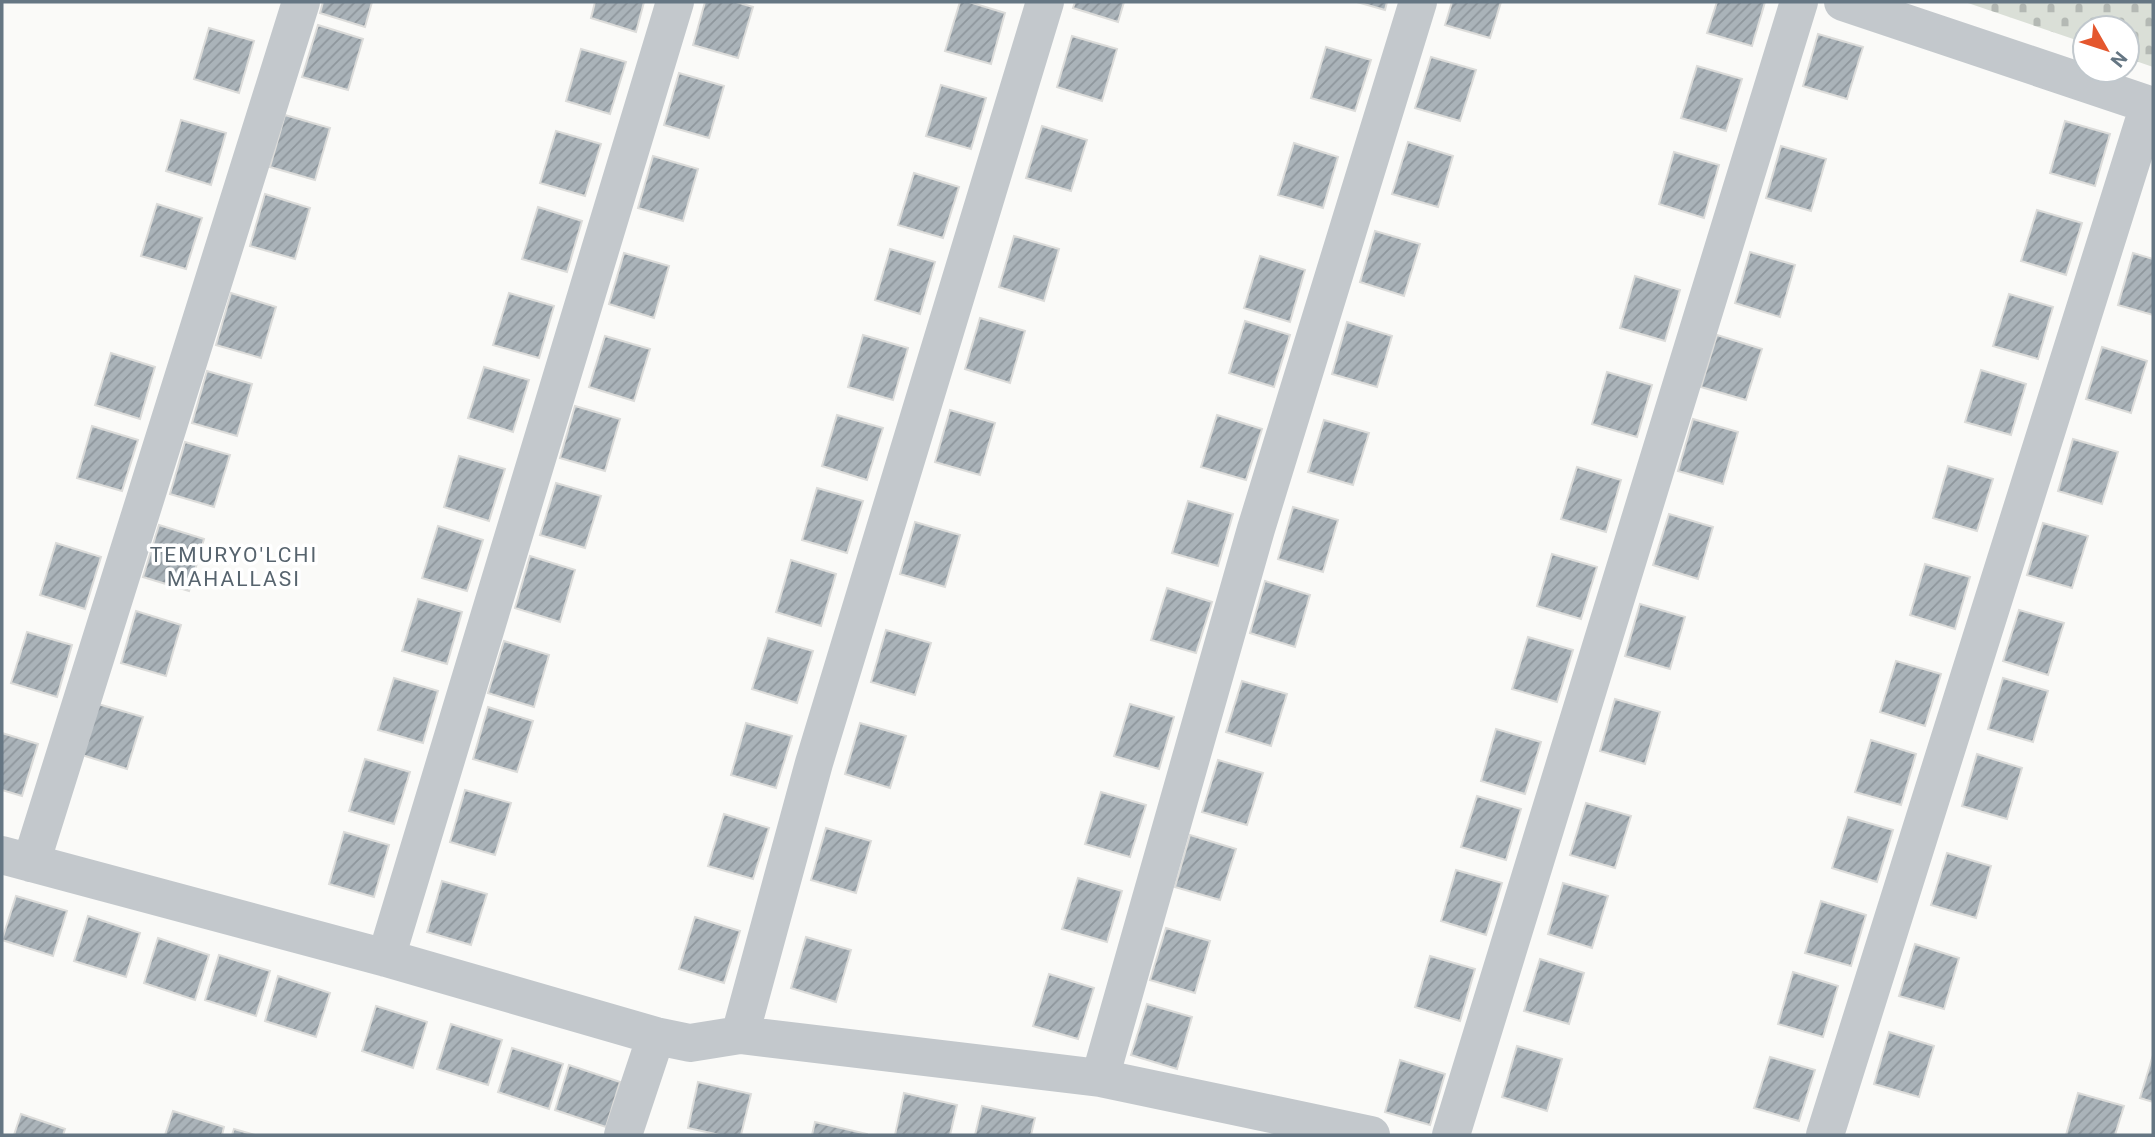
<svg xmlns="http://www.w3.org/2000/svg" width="2155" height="1137" font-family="Roboto,sans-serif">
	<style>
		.cemetery { fill: url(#cemetery-stones) }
		.building { fill: url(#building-hatch); stroke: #dcdcda; stroke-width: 2 }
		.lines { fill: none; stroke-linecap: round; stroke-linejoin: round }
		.minor { stroke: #c3c8cc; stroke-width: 38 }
		.labels { text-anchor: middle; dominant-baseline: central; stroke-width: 7; stroke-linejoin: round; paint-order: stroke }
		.neighbourhood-label { font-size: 21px; letter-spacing: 2px; fill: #57646e; stroke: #fff }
	</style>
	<defs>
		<pattern id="cemetery-stones" width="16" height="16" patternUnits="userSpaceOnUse" patternTransform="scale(1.75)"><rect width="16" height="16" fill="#dadfd7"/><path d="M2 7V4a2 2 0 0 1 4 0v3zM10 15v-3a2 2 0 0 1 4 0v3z" fill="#b4b9b4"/></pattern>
		<pattern id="building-hatch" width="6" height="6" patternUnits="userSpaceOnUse" patternTransform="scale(1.75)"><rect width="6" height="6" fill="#aab3b9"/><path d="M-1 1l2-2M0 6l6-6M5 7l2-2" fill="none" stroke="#8e969c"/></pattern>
	</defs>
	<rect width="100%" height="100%" fill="#fafaf8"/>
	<path class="cemetery" d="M1965,2H2153V67L2127,58V28H2085V43Z"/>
	<path class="building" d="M323,2H372L365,27L320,13Z
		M595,2H644L636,32L591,18Z
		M705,2H736L753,7L738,58L693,45Z
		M960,2H969L1005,13L991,64L945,51Z
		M1075,2H1124L1118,22L1073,8Z
		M1357,2H1387L1385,10Z
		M1452,2H1501L1490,38L1445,25Z
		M1717,2H1765L1752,46L1707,33Z
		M318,25L363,39L348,90L302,77Z
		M209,28L254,41L239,93L194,79Z
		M1818,34L1863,47L1847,99L1803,86Z
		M1072,36L1117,49L1102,101L1057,87Z
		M1326,47L1371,60L1355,111L1311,98Z
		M581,49L626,62L610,114L566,101Z
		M1431,57L1476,70L1460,121L1415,108Z
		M1697,66L1742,79L1726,131L1681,118Z
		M679,73L724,86L709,138L664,125Z
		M941,85L986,98L971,149L926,136Z
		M285,115L330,128L315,180L270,167Z
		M181,120L226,133L211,185L166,171Z
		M2065,121L2110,134L2095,186L2050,173Z
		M1042,126L1087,140L1071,191L1026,178Z
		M556,131L601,144L585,196L540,183Z
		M1408,142L1453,156L1438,207L1392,194Z
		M1294,143L1338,157L1323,208L1278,195Z
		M1781,146L1826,159L1811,211L1766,198Z
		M1674,152L1719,165L1704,218L1659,204Z
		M653,156L698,169L683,221L638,208Z
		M914,173L959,187L943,238L898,225Z
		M265,194L310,208L295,259L250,246Z
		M157,204L202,218L186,269L141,256Z
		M538,207L582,221L567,272L522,259Z
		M2037,210L2082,223L2066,275L2021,261Z
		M1375,231L1420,244L1404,296L1360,282Z
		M1014,236L1059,249L1044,301L999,287Z
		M890,249L935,262L920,314L875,300Z
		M1750,252L1795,265L1780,317L1735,303Z
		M624,253L669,266L654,318L609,304Z
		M2133,253L2153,259V315L2118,305Z
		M1260,256L1305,270L1290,322L1244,308Z
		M1635,276L1680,290L1665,341L1620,328Z
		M231,293L276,307L261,358L216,345Z
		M509,293L554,306L539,358L493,345Z
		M2009,294L2053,307L2038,359L1993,346Z
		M980,318L1025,331L1010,383L965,369Z
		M1245,321L1290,335L1274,387L1229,373Z
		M1347,322L1392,336L1377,387L1332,374Z
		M863,335L908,348L893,400L848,387Z
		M1717,335L1762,349L1746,400L1701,387Z
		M605,336L650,349L634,401L589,387Z
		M2102,347L2147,361L2131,413L2086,399Z
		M111,353L155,367L140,419L95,405Z
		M484,367L529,380L513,432L468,418Z
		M1981,370L2026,384L2011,435L1965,422Z
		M207,371L252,384L237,436L192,423Z
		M1607,372L1652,385L1637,437L1592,424Z
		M575,406L620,419L605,471L560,458Z
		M950,410L995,423L980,475L935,462Z
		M837,415L883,428L867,480L822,466Z
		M1217,415L1262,429L1246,480L1201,467Z
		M1693,419L1738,432L1723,484L1678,471Z
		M1324,420L1369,433L1353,485L1308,472Z
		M92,426L138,440L122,491L77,478Z
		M2073,439L2118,452L2102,504L2058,491Z
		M185,442L230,455L214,507L170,494Z
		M459,456L505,469L489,521L444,507Z
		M1948,466L1993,479L1977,531L1933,518Z
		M1577,467L1621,480L1606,532L1561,519Z
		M556,483L601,496L585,548L540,535Z
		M817,488L863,501L847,553L802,540Z
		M1188,501L1233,514L1218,566L1172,553Z
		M1293,507L1338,520L1323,572L1278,559Z
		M1669,514L1713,527L1698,579L1653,565Z
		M915,522L960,535L945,587L900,574Z
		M2043,523L2088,536L2072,588L2027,575Z
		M159,525L204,539L189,591L143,577Z
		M438,526L483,540L467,591L422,578Z
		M56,543L101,557L85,609L40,595Z
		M1552,554L1597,567L1581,619L1537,606Z
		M530,556L575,570L560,622L515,608Z
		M791,560L836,574L821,626L776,612Z
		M1925,564L1970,577L1955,629L1910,615Z
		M1265,581L1310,595L1295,647L1250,633Z
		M1167,588L1212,602L1196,653L1151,640Z
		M418,599L462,612L447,664L402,651Z
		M1640,604L1685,617L1670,669L1625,656Z
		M2019,610L2064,623L2048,675L2003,661Z
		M136,611L181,625L166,676L121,663Z
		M886,630L931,643L915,695L871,682Z
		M27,632L72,645L57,697L11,683Z
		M1528,637L1573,650L1557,702L1512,689Z
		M768,638L813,651L797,703L752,689Z
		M504,641L549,655L534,707L488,693Z
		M1896,661L1941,674L1925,726L1880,712Z
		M394,678L438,691L423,743L378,730Z
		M2003,678L2048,691L2033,742L1988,729Z
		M1242,681L1287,694L1271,746L1226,732Z
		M1615,699L1660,712L1645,764L1600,751Z
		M98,704L143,717L127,769L82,755Z
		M1130,704L1174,717L1159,769L1114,756Z
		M488,707L533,721L517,772L473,759Z
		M746,723L792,736L776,788L731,775Z
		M860,723L906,736L890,788L845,774Z
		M1496,729L1541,742L1525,794L1481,781Z
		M2,733L38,744L22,796L2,790Z
		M1871,740L1916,754L1901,805L1855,792Z
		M1977,754L2022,768L2007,819L1962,806Z
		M365,759L410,772L394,824L349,811Z
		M1218,760L1263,773L1247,825L1202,812Z
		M465,790L511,803L495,855L450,842Z
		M1101,792L1146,805L1130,857L1085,844Z
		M1477,796L1521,809L1506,860L1461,847Z
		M1586,803L1631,816L1615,868L1570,855Z
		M724,814L769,828L753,879L708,866Z
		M1848,817L1893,830L1877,882L1832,868Z
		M826,828L871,841L856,893L811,880Z
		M344,832L389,845L374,897L329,884Z
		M1190,835L1236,849L1220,900L1175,887Z
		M1947,853L1991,866L1976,918L1931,905Z
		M1456,870L1502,883L1486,935L1441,921Z
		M1078,878L1122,891L1107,942L1062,929Z
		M442,881L487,894L471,945L427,932Z
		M1563,883L1608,896L1592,948L1548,934Z
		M16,896L67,911L53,956L2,940Z
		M1821,901L1866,915L1851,966L1805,953Z
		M88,916L140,933L126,977L74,961Z
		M695,917L740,931L724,983L679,969Z
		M1166,928L1210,941L1195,993L1150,980Z
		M806,937L851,950L836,1002L791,988Z
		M158,938L209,955L195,1000L144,983Z
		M1915,944L1959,958L1944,1009L1899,996Z
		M219,955L270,971L256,1016L205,1000Z
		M1430,956L1475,969L1460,1021L1415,1007Z
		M1540,959L1584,973L1569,1024L1524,1011Z
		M1793,972L1838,986L1823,1037L1778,1024Z
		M1049,974L1094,988L1078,1039L1033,1026Z
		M278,976L330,993L316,1037L265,1021Z
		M1147,1004L1192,1017L1177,1069L1131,1055Z
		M376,1006L427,1022L413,1068L362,1051Z
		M451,1024L502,1040L488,1085L437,1069Z
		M1889,1032L1934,1046L1919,1097L1874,1084Z
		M1517,1046L1562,1059L1547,1111L1502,1097Z
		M512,1048L563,1064L549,1109L498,1092Z
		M2153,1055V1102L2140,1098Z
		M1770,1057L1815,1070L1799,1121L1754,1108Z
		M1400,1060L1445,1074L1430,1125L1385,1112Z
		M569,1065L620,1082L606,1127L555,1110Z
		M698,1082L751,1094L741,1135H720L688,1128Z
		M904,1093L957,1105L950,1135H895Z
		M2078,1093L2124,1106L2115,1135H2066Z
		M982,1106L1035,1118L1031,1135H975Z
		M173,1111L224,1127L222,1135H165Z
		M21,1114L65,1129L63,1135H14Z
		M815,1122L867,1134V1135H812Z
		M234,1129L255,1135H232Z"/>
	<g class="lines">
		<path class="minor" d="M1843,2L2153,106
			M2,855L386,958L656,1036L690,1043L740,1035L1100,1078L1371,1135
			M31,863L301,2
			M386,958L675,2
			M740,1035L814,763L1045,2
			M1100,1078L1256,529L1418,2
			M623,1135L656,1036
			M1451,1135L1799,2
			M1825,1135L2149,105"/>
	</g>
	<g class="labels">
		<g class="neighbourhood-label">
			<text x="234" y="555">TEMURYO'LCHI<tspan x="234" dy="24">MAHALLASI</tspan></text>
		</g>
	</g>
	<rect width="2155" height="1137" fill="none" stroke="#657683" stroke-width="7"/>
	<g transform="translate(2106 49) rotate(129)"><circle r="33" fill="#ffffff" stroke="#c1c8cd" stroke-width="2"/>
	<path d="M0-5L12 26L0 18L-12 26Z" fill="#e4572e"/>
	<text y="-10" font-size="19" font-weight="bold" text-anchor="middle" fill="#657683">N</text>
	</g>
</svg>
